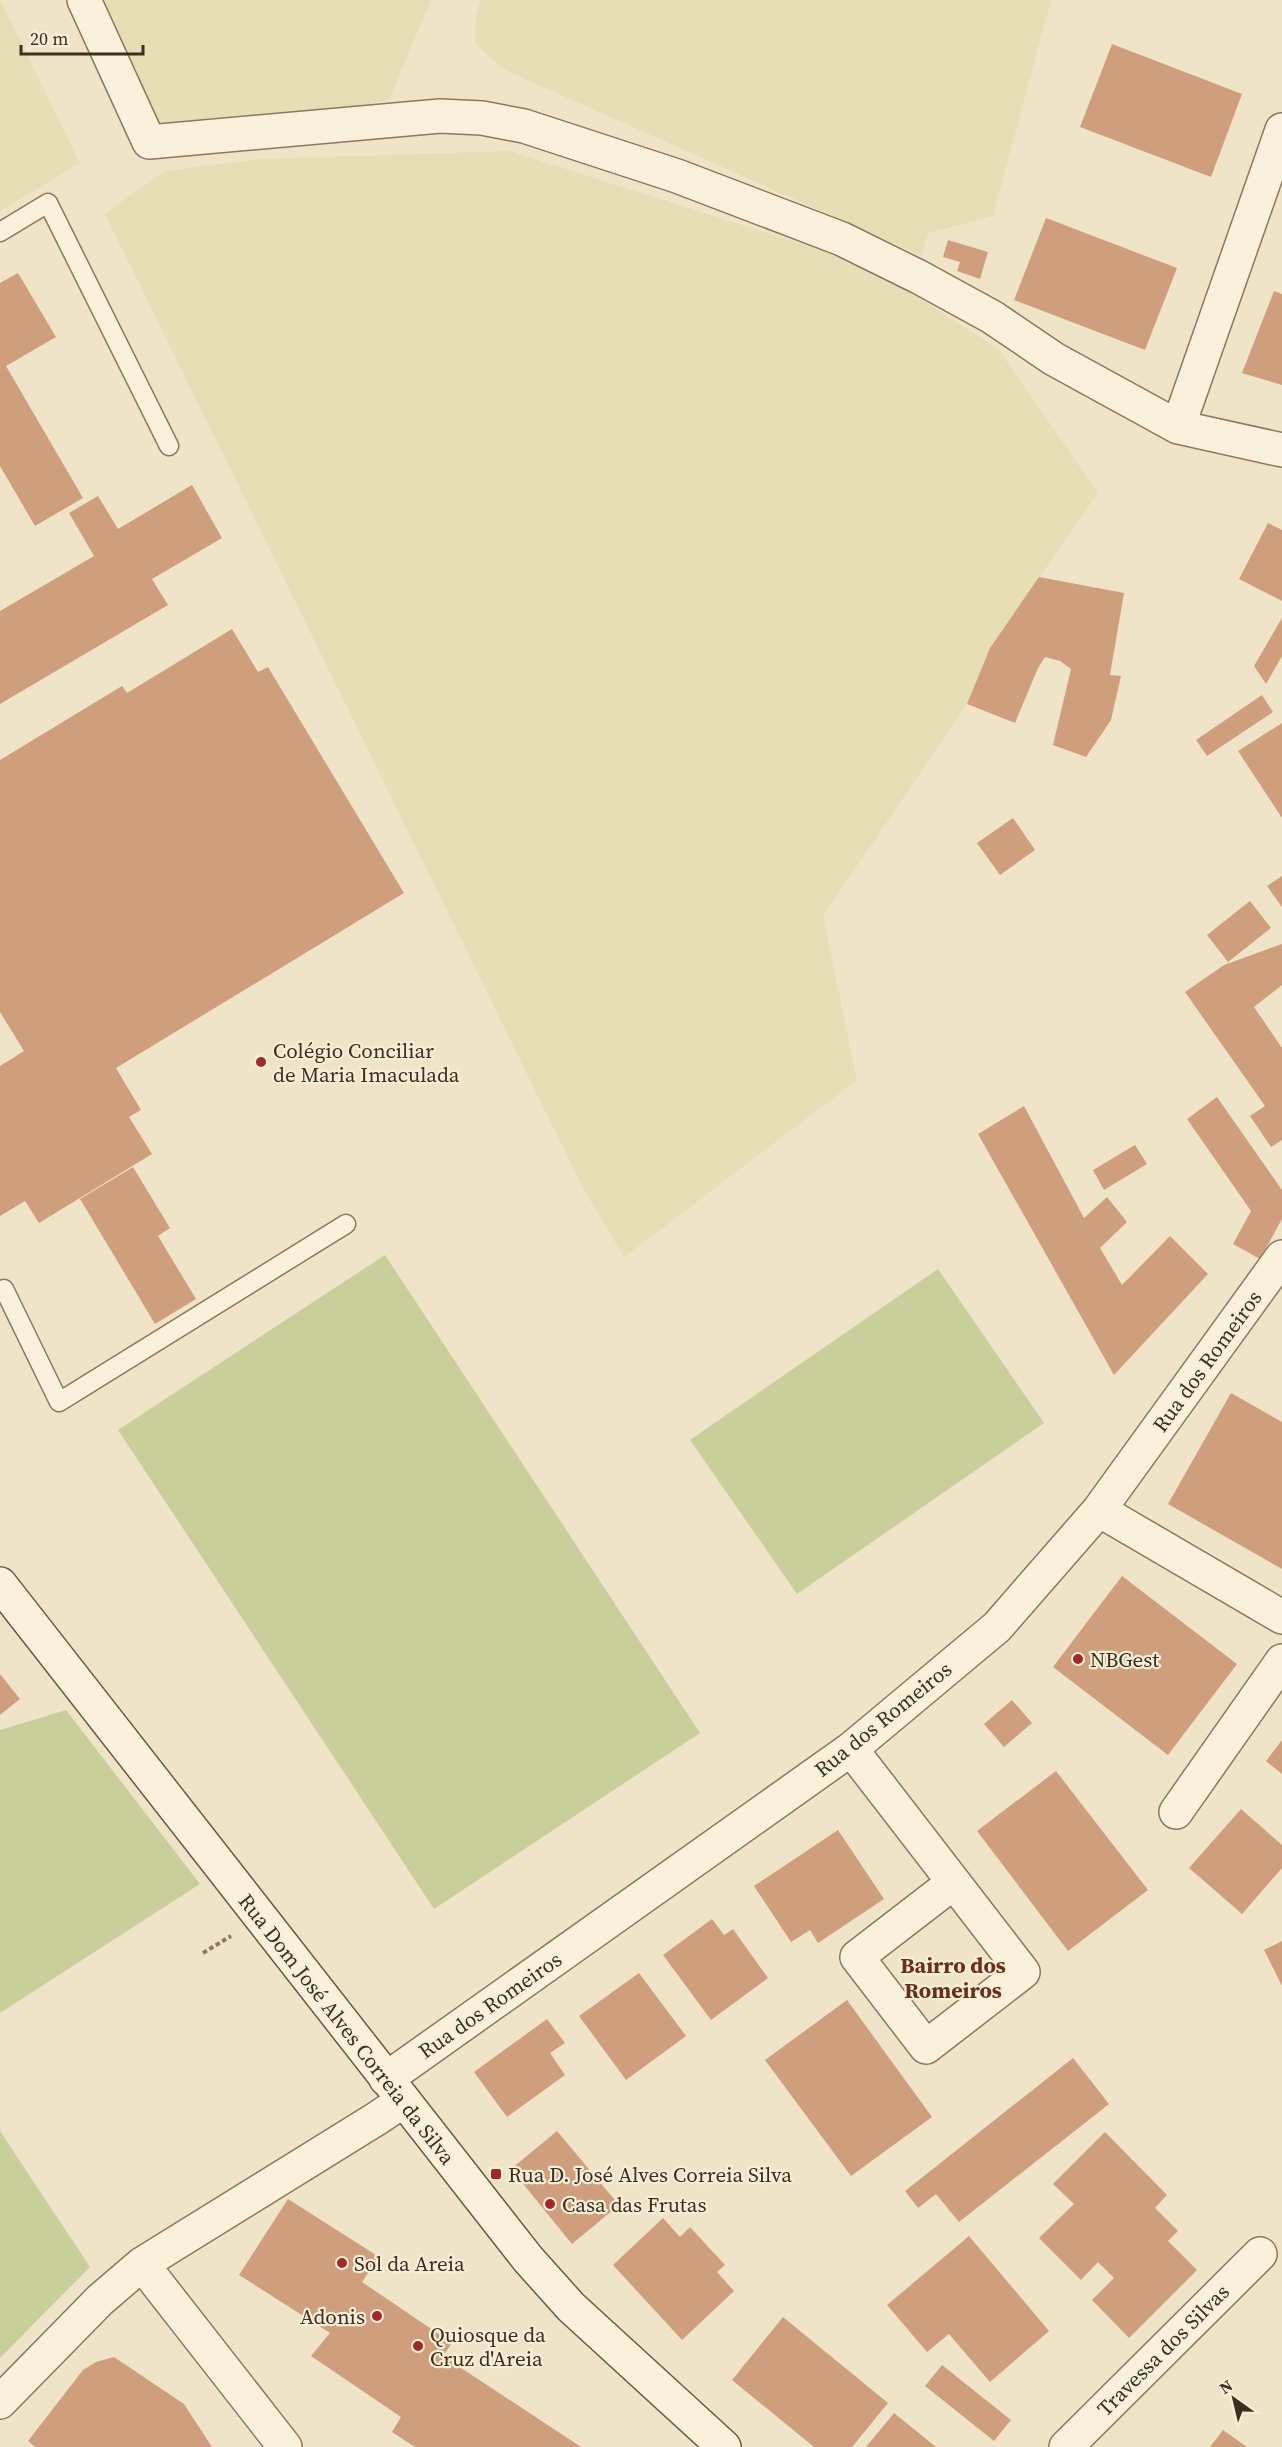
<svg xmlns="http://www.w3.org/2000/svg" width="1282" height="2447" font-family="'Source Serif 4',serif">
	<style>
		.farmland { fill: #e6deb5 }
		.green { fill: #c9cf9b }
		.building { fill: #cf9f7d }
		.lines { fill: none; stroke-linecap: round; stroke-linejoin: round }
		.lane-casing { stroke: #8d765c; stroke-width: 21 }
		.street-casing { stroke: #8d765c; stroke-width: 36 }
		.secondary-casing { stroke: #6f573f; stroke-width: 36 }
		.path { stroke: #8d765c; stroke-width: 4; stroke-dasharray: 4.5 3; stroke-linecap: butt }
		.lane { stroke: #faf1dc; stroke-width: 18 }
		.street { stroke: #faf1dc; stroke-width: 33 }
		.secondary { stroke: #faf1dc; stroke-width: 33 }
		.poi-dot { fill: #9e2a2b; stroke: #f7eed8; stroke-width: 2 }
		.labels { text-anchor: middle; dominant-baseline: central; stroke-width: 4.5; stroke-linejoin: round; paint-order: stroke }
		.poi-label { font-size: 21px; fill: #3d2e20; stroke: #f7eed8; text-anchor: start }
		.street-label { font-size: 21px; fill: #3d2e20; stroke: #f7eed8 }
		.neighbourhood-label { font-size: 22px; font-weight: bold; fill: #6b2e1e; stroke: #f7eed8 }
	</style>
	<rect width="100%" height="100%" fill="#f0e4c8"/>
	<path class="farmland" d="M0,0L80,163L0,211Z
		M99,0H431L389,100L234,132L179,129L149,117Z
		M481,0H1051L993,216L928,233L922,256L503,69L475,43L476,14Z
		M509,151L868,265L999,350L1098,493L990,648L967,704L823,916L857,1080L624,1257L584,1190L105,214L164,171L260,159Z"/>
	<path class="green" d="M385,1255L700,1733L434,1909L118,1430Z
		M938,1269L1044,1423L797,1594L690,1440Z
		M66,1710L200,1884L0,2013V1730Z
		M0,2131L90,2267L0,2358Z"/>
	<path class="building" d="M1112,44L1242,94L1211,177L1080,127Z
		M1046,218L1177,268L1145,350L1014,300Z
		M948,240L988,252L980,279L957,271L960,262L943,257Z
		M18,273L56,337L6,366L83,498L35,526L0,466V283Z
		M1274,291L1282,294V385L1242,373Z
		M192,485L222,538L152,579L168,605L0,704V611L94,556L69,513L98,496L118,529Z
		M1268,523L1282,530V601L1239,579Z
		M1039,577L1124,593L1110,675L1121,676L1111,720L1086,757L1053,745L1071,669L1060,661L1045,657L1038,668L1015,723L967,704L990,648Z
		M1282,618V656L1266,684L1254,666Z
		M232,629L258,672L268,667L404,893L116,1068L141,1110L129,1117L152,1154L39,1223L25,1201L0,1216V1066L24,1051L0,1012V760L122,686L127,693Z
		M1262,695L1273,712L1207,756L1196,740Z
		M1282,723V818L1238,751Z
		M1013,818L1035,850L1000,875L977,843Z
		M1282,876V907L1267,886Z
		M1250,901L1271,928L1228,962L1207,935Z
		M1282,944V985L1254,1007L1282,1048V1140L1271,1147L1250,1116L1265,1106L1185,992L1224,965Z
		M1217,1097L1282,1190V1219L1260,1259L1233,1244L1251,1211L1187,1119Z
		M1024,1106L1084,1218L1107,1197L1127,1222L1100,1248L1122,1285L1170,1236L1208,1274L1114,1375L978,1134Z
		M1135,1145L1147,1164L1104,1190L1093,1170Z
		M133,1167L170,1228L158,1236L196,1299L155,1324L80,1199Z
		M1231,1393L1282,1422V1569L1168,1504Z
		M1122,1576L1237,1664L1168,1755L1053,1667Z
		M0,1674L20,1699L0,1715Z
		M1012,1700L1032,1723L1004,1747L984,1724Z
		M1282,1740V1774L1266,1761Z
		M1056,1771L1148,1890L1068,1951L977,1831Z
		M1241,1809L1282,1845V1868L1242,1914L1189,1868Z
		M838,1830L884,1899L818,1943L810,1930L791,1942L754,1886Z
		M712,1919L724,1935L733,1929L768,1978L711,2020L663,1955Z
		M1282,1941V1986L1264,1950Z
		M639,1973L686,2036L626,2080L579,2016Z
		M847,2000L932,2117L851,2176L765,2060Z
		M547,2019L565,2043L550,2053L565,2075L507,2117L474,2072Z
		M1073,2058L1109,2104L959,2222L936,2194L918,2208L905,2191Z
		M557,2131L619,2205L572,2244L511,2169Z
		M1105,2132L1167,2195L1155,2208L1178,2231L1168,2241L1197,2270L1129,2338L1092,2300L1114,2278L1098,2262L1081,2280L1039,2238L1074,2204L1053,2184Z
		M288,2199L379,2257L362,2282L452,2343L443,2356L581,2447H415L392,2432L401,2417L311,2356L330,2333L239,2275Z
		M663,2218L680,2237L690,2227L725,2265L717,2272L734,2291L682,2340L613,2265Z
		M969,2236L1049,2331L990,2382L949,2334L927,2352L887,2305Z
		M783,2317L888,2403L852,2447H814L732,2380Z
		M114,2357L184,2404L212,2447H35L28,2441L83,2370L96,2362Z
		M942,2365L1011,2420L994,2441L925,2386Z
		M894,2413L936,2447H866Z
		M1223,2430L1247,2447H1210Z"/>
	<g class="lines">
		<g class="lane-casing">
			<path id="lane" d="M0,232L48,203L169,446
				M0,1291L4,1289L59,1402L346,1224"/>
		</g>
		<g class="street-casing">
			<path id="street" d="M84,0L149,142L440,116L482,118L524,126L677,176L842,239L919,277L992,317L1054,359L1178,427L1282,450
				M1178,427L1282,130
				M1099,1510L1282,1617
				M851,1749L1023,1972L926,2047L857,1957L953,1883
				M1176,1812L1282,1661
				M386,2079L851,1749L997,1627L1099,1510L1282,1257
				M142,2264L285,2447
				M0,2402L100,2300L142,2264L376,2119L403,2101
				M1066,2447L1260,2254"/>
		</g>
		<g class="secondary-casing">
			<path id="secondary" d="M0,1584L528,2259L571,2307L724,2447"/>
		</g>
		<path class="path" d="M203,1953L231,1936"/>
		<use href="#lane" class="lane"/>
		<use href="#street" class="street"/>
		<use href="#secondary" class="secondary"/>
	</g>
	<g class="poi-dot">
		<circle cx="261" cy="1062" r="6"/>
		<circle cx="1078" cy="1659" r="6"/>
		<rect x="490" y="2168" width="12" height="12" rx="3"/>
		<circle cx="550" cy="2204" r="6"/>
		<circle cx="342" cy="2263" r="6"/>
		<circle cx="377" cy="2316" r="6"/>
		<circle cx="418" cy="2346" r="6"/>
	</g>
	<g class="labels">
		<g class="poi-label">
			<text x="273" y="1050">Colégio Conciliar<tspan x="273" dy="24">de Maria Imaculada</tspan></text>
			<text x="1090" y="1659">NBGest</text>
			<text x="508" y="2174">Rua D. José Alves Correia Silva</text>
			<text x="562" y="2204">Casa das Frutas</text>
			<text x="354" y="2263">Sol da Areia</text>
			<text x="365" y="2316" text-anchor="end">Adonis</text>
			<text x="430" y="2334">Quiosque da<tspan x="430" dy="24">Cruz d'Areia</tspan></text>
		</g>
		<g class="street-label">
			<text transform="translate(1207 1361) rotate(-54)">Rua dos Romeiros</text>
			<text transform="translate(883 1719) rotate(-39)">Rua dos Romeiros</text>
			<text transform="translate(490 2005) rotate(-35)">Rua dos Romeiros</text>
			<text transform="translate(347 2029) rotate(52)">Rua Dom José Alves Correia da Silva</text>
			<text transform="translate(1163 2350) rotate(-45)">Travessa dos Silvas</text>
		</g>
		<g class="neighbourhood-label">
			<text x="953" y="1965">Bairro dos<tspan x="953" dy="25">Romeiros</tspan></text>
		</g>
	</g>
	<g transform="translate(1234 2399) rotate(326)" stroke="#f7eed8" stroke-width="4.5" paint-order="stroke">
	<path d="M0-4.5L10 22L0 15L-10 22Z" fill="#3d2e20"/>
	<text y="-9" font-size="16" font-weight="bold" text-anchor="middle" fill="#3d2e20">N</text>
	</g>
	<path d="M21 45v9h122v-9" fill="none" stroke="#3d2e20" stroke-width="3"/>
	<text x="30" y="45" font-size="18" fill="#3d2e20" stroke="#f7eed8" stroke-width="4.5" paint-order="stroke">20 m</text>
</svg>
